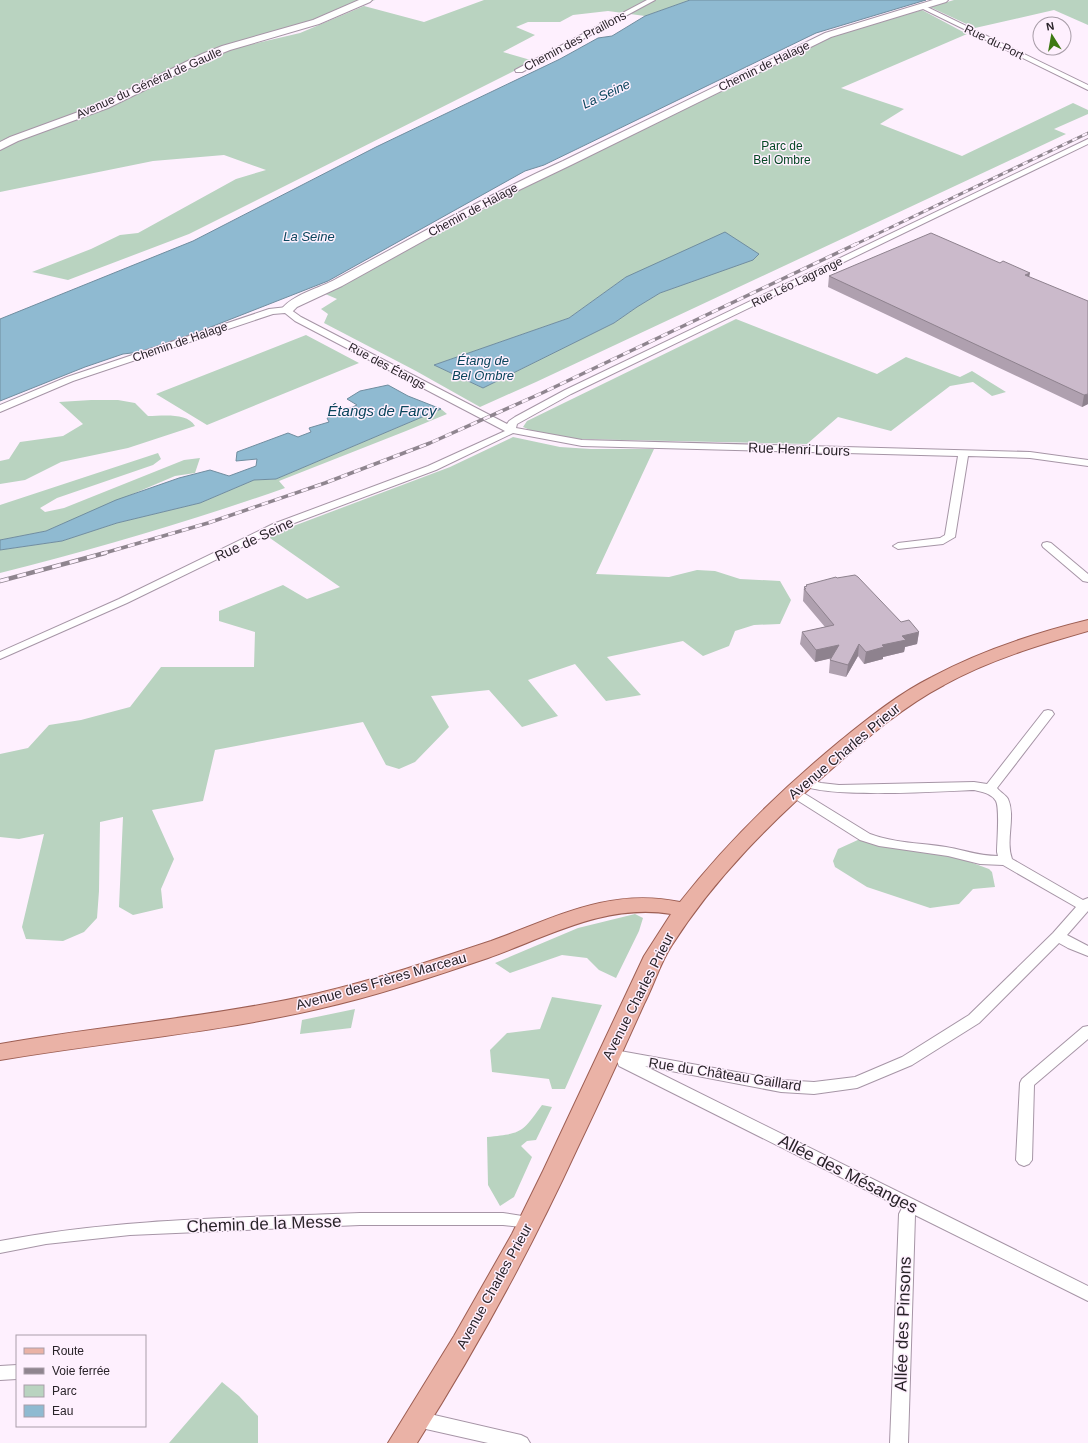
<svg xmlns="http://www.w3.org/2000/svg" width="1088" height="1443" font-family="Helvetica,sans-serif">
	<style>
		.green { fill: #b9d3c0; fill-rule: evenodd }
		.water { fill: #8fbad1; stroke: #708d9f }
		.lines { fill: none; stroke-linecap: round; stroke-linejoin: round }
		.street-casing { stroke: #a695a6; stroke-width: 2 }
		.secondary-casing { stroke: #a695a6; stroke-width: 2 }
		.primary-casing { stroke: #9d5e53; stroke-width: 2 }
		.street { fill: #fff; fill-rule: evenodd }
		.secondary { fill: #fff; fill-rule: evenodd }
		.primary { fill: #eab2a6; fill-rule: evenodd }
		.rail-far2-casing { stroke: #8f858f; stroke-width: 3 }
		.rail-far1-casing { stroke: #8f858f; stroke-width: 3.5 }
		.rail-casing { stroke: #8f858f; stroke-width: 4.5 }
		.rail-far2 { stroke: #fef0fe; stroke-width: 2; stroke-dasharray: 5.5; stroke-linecap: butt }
		.rail-far1 { stroke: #fef0fe; stroke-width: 2.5; stroke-dasharray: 7; stroke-linecap: butt }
		.rail { stroke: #fef0fe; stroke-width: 3; stroke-dasharray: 9; stroke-linecap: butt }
		.wall { fill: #afa0af }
		.shaded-wall { fill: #8e828e }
		.building { fill: #cbbacb; stroke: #8e828e }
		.labels { text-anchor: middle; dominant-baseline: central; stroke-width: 3; stroke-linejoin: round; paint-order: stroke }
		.far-street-label { font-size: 12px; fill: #292329; stroke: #fef0fe }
		.far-park-label { font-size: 12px; fill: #044724; stroke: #fef0fe }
		.far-water-label { font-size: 13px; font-style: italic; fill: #0a455c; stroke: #fef0fe }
		.street-label { font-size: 14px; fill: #292329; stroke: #fef0fe }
		.water-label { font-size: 15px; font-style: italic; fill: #0a455c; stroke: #fef0fe }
		.near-street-label { font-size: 17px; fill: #292329; stroke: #fef0fe }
	</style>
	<rect width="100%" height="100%" fill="#fef0fe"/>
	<path class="green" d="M0,0H375L282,31L225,45L232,49L300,33L364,6L424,22L484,0H690L645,16L608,11L573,15L560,22H528L516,27L535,35L503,52L534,61L189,234L68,280L32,272L91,249L120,235L138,233L236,179L266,170L224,155L153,161L0,192Z
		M954,0H1088V25L1054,10L975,28L930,7Z
		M922,10L967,34L841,88L904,109L880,124L962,156L1073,103L1088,110V114L1054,129L1066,134L536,382L480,407L416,371L324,323L328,314L321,309L337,299L323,293L528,186L834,35ZM752,260L660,293L637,307L614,323L483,388L434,365L569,318L626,277Z
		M736,319L877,374L906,357L960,377L972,371L1006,392L992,396L973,382L950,386L891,431L838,417L807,444L576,439L539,434L523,427L527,421Z
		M306,335L359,363L207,425L156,394Z
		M91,400H118L135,403L148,416C162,416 187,412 195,426L128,448L61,462L25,480L0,484V461L9,459L20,442L63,436L83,424L59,402Z
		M441,409L447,414L406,431L279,481L285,488C191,521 96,549 0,573V550L62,541L117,523L200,503L254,480L276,479Z
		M513,437L560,447L591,449H654L596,574L669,577L697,570L715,571L740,579L780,581L791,600L780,624L754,625L735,631L729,646L703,656L683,641L607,657L641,695L606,701L575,664L528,680L558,716L522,727L489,690L431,696L449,727L415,762L399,769L386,765L363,722L215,750L203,801L152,810L174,859L161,889L163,908L133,915L119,907L123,817L100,822L99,891L97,918L84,932L63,941L26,939L22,927L44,834L19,839L0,837V754L28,748L49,725L81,720L130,707L161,667H254L255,632L219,621V611L283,585L307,599L340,587L267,536L450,467Z
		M158,453L161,459L153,465L57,498L40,508L45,512L64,508L184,460L200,458L195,473L175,476L46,531L0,540V505Z
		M860,839L962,859L989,869L992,872L995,887L973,889L959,904L930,908L867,887L835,867L833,861L838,849Z
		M635,914L643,918L639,931L616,978L599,970L587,958L562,955L510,973L495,963L578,928Z
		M552,997L602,1005L565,1089H552L549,1079L492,1072L490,1050L507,1033L540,1029Z
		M355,1009L351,1028L300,1034L302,1020Z
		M542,1105L552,1107L536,1140L527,1141L521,1146L532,1157L514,1197L500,1206L488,1185L487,1137C522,1133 521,1134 542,1105Z
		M222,1382L239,1396L258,1416V1443H169Z"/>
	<path class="water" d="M690,0H926L816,33L544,165L525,171L328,281L198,332L140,352L123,354L85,367L0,401V319L193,241L376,147L560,59L598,38L612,36L645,16Z
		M725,232L759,254L753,260L660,293L637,307L614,323L483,388L434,365L569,318L626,277Z
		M388,385L408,396L441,409L276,479L254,480L200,503L117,523L62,541L0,550V540L46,531L116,500L179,478L210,470L229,476L256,466L257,459L236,461L237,452L288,433L298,437L311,432L309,428L329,422L327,418L357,405L347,399L360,391Z"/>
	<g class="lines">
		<g class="street-casing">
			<path id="street" d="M647,0H655L522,72H516L515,70Z
				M919,5H923L1088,85V90L919,7Z
				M1088,139V144L571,394L517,424L516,428L582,440L1030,452L1088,460V466L1030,458L968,456L955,537L943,544L898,549L893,546L898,543L940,538L945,535L958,456L582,446L513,433L436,470L281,528L127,603L0,659V652L119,599L273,524L428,466L505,431L295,321L285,313L273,314L73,381L0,412V405L67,377L269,309L287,307L301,317L507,424L509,421L515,417L565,390Z
				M1047,542L1051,543L1088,574V582L1083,581L1043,547L1042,545L1043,543Z
				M1048,710L1052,711L1054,714L997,788C1000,792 1006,795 1008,799C1016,817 1005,840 1012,859L1083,900L1088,898V911L1067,935L1088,946V956L1068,948L1059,943L979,1023L912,1065L857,1088L814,1094L781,1092L645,1066L1088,1286V1301L915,1215L908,1443H890L899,1214L902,1208L619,1066L617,1061L604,1058L602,1054L604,1050L609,1049L781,1080L814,1082L855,1077L902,1057L969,1015L1053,933L1076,907L1003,865L980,864L948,856L879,846L860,840L789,795L787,792L789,789H797L870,834C894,843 921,843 946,847C965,850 978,856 998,856L997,852C997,842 1000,809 996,801C991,793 982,792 974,790C948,791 810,800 799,782L801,779L805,778L821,783L839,785L974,782L987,784L1044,711Z
				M1088,1026V1039L1034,1085L1032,1160L1029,1164L1024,1166L1019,1164L1016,1160L1020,1083L1022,1079L1083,1027Z
				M360,1213H503L535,1218L537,1222L535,1226L529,1228L503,1225H360L130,1235L46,1244L0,1253V1241C118,1218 240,1218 360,1213Z
				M17,1365V1379L0,1380V1366Z
				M417,1411L521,1435L527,1438L530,1443H488L417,1427L411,1424L408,1419L411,1414Z"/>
		</g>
		<g class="secondary-casing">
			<path id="secondary" d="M359,0H372L370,2L319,24L230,50L210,58L108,108L18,141L0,150V142L10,137L100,104L202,54L222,46L313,20Z
				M933,0H948L946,2L831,37L571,165L490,204L342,286L297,307L291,313H283L281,310C291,295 320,288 336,279C411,239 485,196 563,161L825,33Z"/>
		</g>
		<g class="primary-casing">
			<path id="primary" d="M1088,620V631C1039,645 989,660 944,685C904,706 869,736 834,767C774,819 715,877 672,945C660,963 654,985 644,1004C622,1053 600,1101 577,1149C530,1251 477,1348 417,1443H388L454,1336L512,1234L543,1171L644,956L671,914C606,903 547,937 488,958C432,977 376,996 318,1009C214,1033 106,1042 0,1060V1044C106,1025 214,1017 319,993C377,979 434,960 491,941C555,918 609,887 680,902C727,842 782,789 840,741C870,717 898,694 932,677C980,651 1035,633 1088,620Z"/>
		</g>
		<use href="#street" class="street"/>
		<use href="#secondary" class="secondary"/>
		<use href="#primary" class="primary"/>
		<g class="rail-far2-casing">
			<path id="rail-far2" d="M854,245L1088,133"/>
		</g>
		<g class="rail-far1-casing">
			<path id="rail-far1" d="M101,554L208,523L325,483L430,443L542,393L856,244"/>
		</g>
		<g class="rail-casing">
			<path id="rail" d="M0,581L105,553"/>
		</g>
		<use href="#rail-far2" class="rail-far2"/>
		<use href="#rail-far1" class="rail-far1"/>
		<use href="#rail" class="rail"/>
	</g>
	<path class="wall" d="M829,276H1029L1088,404L1082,407L828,287Z
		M806,585L901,622L919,632L917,644L905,647L904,652L883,657V659L864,664L858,656L846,677L829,673L830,660L831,658L815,662L800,644L802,632L825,627L803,601L804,587H806Z"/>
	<path class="shaded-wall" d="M1030,273L1028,283L1025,275Z
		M1088,394V404L1082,407L1084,395Z
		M919,632L917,644L905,647L904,652L883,657V659L864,664L866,652L902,636Z
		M859,644L858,656L846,677L848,665Z
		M839,645L837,657L815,662L816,650Z"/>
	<path class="building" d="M931,233L1000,263L1003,261L1030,273L1025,275L1088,301V394L1084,395L829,276Z
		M855,575L858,577L901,622L909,620L919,632L902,636L906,640L882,645L884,647L866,652L859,644L848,665L830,660L839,645L816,650L802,632L834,625L804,589H806L804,587L807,586L806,585L836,577L837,578Z"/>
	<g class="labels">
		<g class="far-street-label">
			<text transform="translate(575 41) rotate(-28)">Chemin des Praillons</text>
			<text transform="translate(994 42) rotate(26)">Rue du Port</text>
			<text transform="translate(764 66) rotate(-26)">Chemin de Halage</text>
			<text transform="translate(149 83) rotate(-24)">Avenue du Général de Gaulle</text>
			<text transform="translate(473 210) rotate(-28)">Chemin de Halage</text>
			<text transform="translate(797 282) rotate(-26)">Rue Léo Lagrange</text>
			<text transform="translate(180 342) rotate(-19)">Chemin de Halage</text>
			<text transform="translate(387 366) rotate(28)">Rue des Étangs</text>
		</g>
		<g class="far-park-label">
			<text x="782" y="146">Parc de<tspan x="782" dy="14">Bel Ombre</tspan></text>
		</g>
		<g class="far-water-label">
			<text transform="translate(606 94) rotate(-25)">La Seine</text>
			<text x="309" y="236">La Seine</text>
			<text x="483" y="360">Étang de<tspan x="483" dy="15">Bel Ombre</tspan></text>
		</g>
		<g class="street-label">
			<text transform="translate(799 449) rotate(2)">Rue Henri Lours</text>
			<text transform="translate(254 539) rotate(-25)">Rue de Seine</text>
			<text transform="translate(844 751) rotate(-40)">Avenue Charles Prieur</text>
			<text transform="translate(381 981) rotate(-16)">Avenue des Frères Marceau</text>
			<text transform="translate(638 996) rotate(-63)">Avenue Charles Prieur</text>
			<text transform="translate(725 1074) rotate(9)">Rue du Château Gaillard</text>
			<text transform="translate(494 1286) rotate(-61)">Avenue Charles Prieur</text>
		</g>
		<g class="water-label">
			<text x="382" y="410">Étangs de Farcy</text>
		</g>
		<g class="near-street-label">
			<text transform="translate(848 1174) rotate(27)">Allée des Mésanges</text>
			<text transform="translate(264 1224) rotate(-2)">Chemin de la Messe</text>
			<text transform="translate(903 1324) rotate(-88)">Allée des Pinsons</text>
		</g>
	</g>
	<rect x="16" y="1335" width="130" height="92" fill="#fef0fe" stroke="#a99ea9"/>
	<rect x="24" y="1348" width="20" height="6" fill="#eab2a6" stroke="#a99ea9"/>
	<text x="52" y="1355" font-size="12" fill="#292329">Route</text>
	<rect x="24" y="1368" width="20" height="6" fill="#8f858f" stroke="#a99ea9"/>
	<text x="52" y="1375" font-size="12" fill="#292329">Voie ferrée</text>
	<rect x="24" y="1385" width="20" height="12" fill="#b9d3c0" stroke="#a99ea9"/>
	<text x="52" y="1395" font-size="12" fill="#292329">Parc</text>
	<rect x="24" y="1405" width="20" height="12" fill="#8fbad1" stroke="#a99ea9"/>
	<text x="52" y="1415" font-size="12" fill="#292329">Eau</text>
	<g transform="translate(1052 36) rotate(349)"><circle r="19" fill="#fef0fe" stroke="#a99ea9"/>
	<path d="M0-3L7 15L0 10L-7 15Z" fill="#3d7913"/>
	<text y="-6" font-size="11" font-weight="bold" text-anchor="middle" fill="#292329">N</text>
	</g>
</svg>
